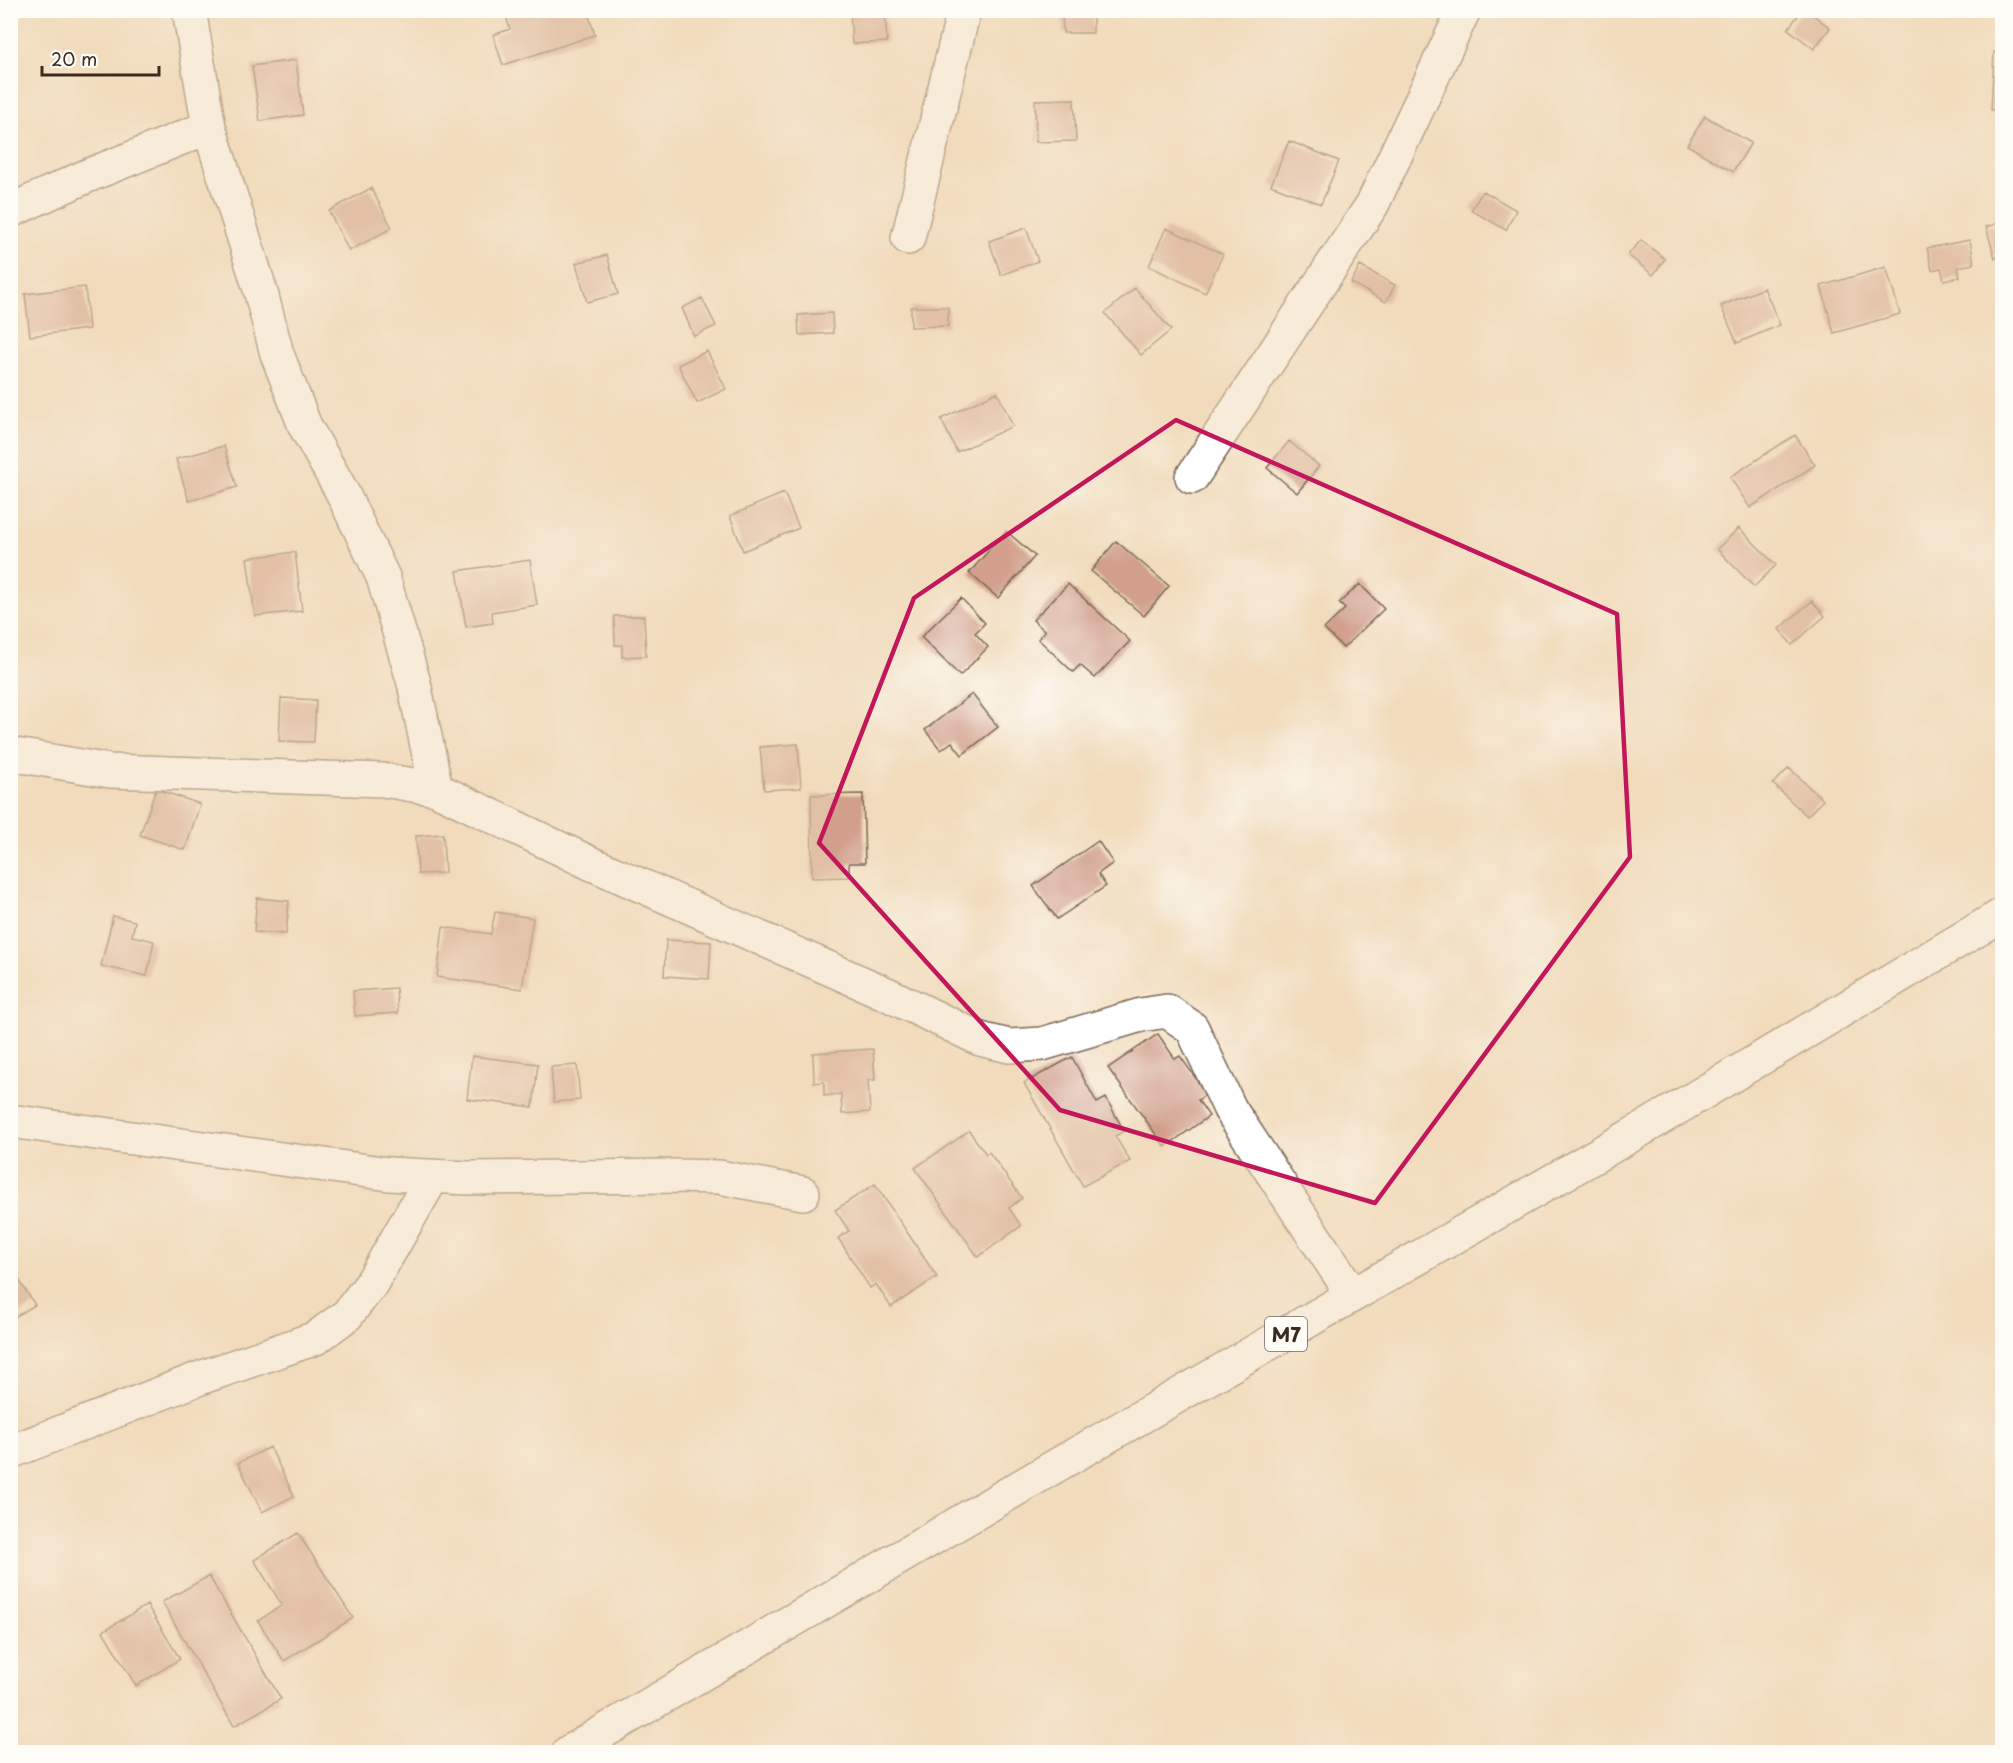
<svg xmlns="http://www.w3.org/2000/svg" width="2013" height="1763" font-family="'Playpen Sans',sans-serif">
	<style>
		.building { fill: #d19f8b }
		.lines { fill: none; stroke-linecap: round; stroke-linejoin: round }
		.minor-casing { stroke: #7b6855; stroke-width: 36 }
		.major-casing { stroke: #7b6855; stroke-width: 36 }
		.minor { stroke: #fff; stroke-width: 33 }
		.major { stroke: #fff; stroke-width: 33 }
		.marked { fill: none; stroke: #c2185b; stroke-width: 4.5; stroke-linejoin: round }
		.labels { text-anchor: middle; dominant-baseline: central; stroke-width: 4.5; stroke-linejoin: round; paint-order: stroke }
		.shield { fill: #fdfcf7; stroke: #75695f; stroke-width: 1.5 }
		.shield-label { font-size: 20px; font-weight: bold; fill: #3b2a1e }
	</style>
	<rect width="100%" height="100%" fill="#fdfcf7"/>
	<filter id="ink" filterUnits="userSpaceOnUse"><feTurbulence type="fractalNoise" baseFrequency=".0167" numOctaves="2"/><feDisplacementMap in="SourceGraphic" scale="12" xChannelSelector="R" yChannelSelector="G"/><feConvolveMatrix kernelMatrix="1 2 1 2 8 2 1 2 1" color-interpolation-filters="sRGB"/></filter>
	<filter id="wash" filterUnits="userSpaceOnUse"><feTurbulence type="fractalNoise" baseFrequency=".008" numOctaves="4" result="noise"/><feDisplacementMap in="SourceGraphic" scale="24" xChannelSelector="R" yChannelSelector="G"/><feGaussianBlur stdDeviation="1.35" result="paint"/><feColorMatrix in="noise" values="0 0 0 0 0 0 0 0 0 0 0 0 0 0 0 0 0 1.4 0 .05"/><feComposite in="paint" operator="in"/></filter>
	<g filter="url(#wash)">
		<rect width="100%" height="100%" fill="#f1dbbc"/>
		<g id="blocks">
			<path class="building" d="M504,10H587L595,35L503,65L493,35L510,29Z
				M850,10H885L887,42L852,44Z
				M1062,10H1093V33H1063Z
				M1221,10H1256V13H1221Z
				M1363,10H1385L1384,15L1363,12Z
				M1802,10H1807L1830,28L1814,49L1788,29Z
				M1994,52L2002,53V111L1991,110Z
				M296,60L303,115L260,121L252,66Z
				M1074,99L1076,141L1036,142L1035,100Z
				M1705,116L1751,143L1733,172L1687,145Z
				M1289,141L1339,161L1321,204L1271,185Z
				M371,188L392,228L349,251L329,211Z
				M1483,191L1516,210L1506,230L1471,210Z
				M2002,222V256L1995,258L1986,227Z
				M1026,228L1038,261L1001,275L989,241Z
				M1166,228L1223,254L1205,293L1149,266Z
				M1641,240L1665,259L1653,275L1628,255Z
				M1970,240L1974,264L1958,267L1960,277L1944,280L1941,268L1932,270L1927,248Z
				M607,255L618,294L587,302L576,263Z
				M1360,266L1395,285L1386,302L1351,283Z
				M1886,267L1900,314L1834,333L1821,286Z
				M85,287L89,329L30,336L25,294Z
				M1135,288L1171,330L1141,355L1105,313Z
				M1764,288L1780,325L1737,343L1721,306Z
				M702,298L716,326L694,336L682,308Z
				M911,307H948V326L911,327Z
				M832,313L833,333L799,335L798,315Z
				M707,351L726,389L697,403L678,365Z
				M997,392L1013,426L957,452L941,419Z
				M1795,435L1815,465L1750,508L1730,477Z
				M1289,441L1319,466L1297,493L1267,468Z
				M224,446L237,487L189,501L176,459Z
				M784,493L799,528L743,551L730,516Z
				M1739,528L1776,565L1754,587L1717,549Z
				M1006,531L1035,556L998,598L969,573Z
				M1116,541L1169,586L1144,616L1091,571Z
				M295,552L302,611L255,616L247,558Z
				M530,560L537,605L492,612L493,623L466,627L457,571Z
				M1068,584L1130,641L1095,678L1080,665L1073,672L1038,639L1045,631L1033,620Z
				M1360,584L1384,609L1343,648L1324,629L1345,609L1339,603Z
				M961,598L985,623L975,633L988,647L960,676L921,637Z
				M1812,601L1825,616L1792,645L1779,629Z
				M614,616H644L646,656L622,657V645H615Z
				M972,694L998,727L962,755L952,742L941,750L925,730Z
				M281,698L316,700L314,742L279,741Z
				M798,744L801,788L764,790L760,747Z
				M1789,768L1823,800L1807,816L1773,784Z
				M156,789L200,804L185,850L140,835Z
				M863,794L865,863H849V877L812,878L811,795Z
				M443,834L445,873L418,874L416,836Z
				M1098,841L1113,863L1098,874L1106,886L1057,919L1033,886Z
				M257,898L289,901L286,934L254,932Z
				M495,912L533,918L522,989L437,977L443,927L491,934Z
				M113,916L135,921L132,936L154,941L147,976L101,966Z
				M666,940L711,942L709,979L664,976Z
				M396,988L398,1013L355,1016L353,991Z
				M1158,1034L1175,1059L1180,1056L1207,1094L1198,1100L1209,1116L1165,1147L1108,1068Z
				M873,1049L875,1080H868L870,1112L842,1114L841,1094L824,1096V1082L814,1083L813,1053Z
				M472,1056L538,1064L533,1107L467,1099Z
				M1072,1057L1097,1103L1106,1098L1124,1131L1115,1136L1130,1161L1083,1186L1024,1083Z
				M577,1065L580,1100L554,1102L551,1067Z
				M969,1131L986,1154L989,1152L1022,1198L1009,1208L1021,1226L978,1257L915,1168Z
				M875,1184L937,1277L891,1307L876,1284L870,1288L838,1238L849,1231L835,1210Z
				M10,1266L35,1305L10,1320Z
				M270,1447L294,1496L262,1512L238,1463Z
				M298,1533L353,1618L284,1661L258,1621L282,1605L254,1560Z
				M209,1576L281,1699L234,1726L162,1602Z
				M147,1605L180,1659L136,1686L103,1631Z"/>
		</g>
	</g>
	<g filter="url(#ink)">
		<use href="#blocks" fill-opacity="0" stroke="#7b6855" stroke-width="1.5"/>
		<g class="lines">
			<g class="minor-casing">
				<path id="minor" d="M189,10L209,127L260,289L277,354L305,426L341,490L383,577L414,683L436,789
					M10,211L87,176L209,127
					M908,238L964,10
					M1192,477L1372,205L1464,10
					M10,754L110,771L384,780L436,789L590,863L887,994L980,1039L1009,1046L1042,1044L1141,1015L1167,1011L1192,1028L1230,1109L1353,1295
					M10,1121L389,1174L468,1178L675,1176L719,1177L803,1193
					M10,1452L200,1378L316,1338L347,1315L371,1284L433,1176"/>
			</g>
			<g class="major-casing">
				<path id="major" d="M569,1752L1059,1464L1644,1128L2002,915"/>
			</g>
			<use href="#minor" class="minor"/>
			<use href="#major" class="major"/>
		</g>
	</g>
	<path d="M0 0H2013V1763H0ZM1176,420L1617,614L1630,857L1375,1203L1060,1110L819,843L914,598Z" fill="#f1dbbc" fill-opacity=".55" fill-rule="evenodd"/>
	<path class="marked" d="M1176,420L1617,614L1630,857L1375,1203L1060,1110L819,843L914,598Z"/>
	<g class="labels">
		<rect class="shield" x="1265" y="1317" width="42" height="34" rx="4.5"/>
		<g class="shield-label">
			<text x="1286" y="1334">M7</text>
		</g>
	</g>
	<rect width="2013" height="1763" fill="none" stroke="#fdfcf7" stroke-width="36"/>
	<path d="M42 66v9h117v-9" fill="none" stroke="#3b2a1e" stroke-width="3"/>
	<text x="51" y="66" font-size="18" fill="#3b2a1e" stroke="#fdfcf7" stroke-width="4.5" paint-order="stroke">20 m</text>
</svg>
